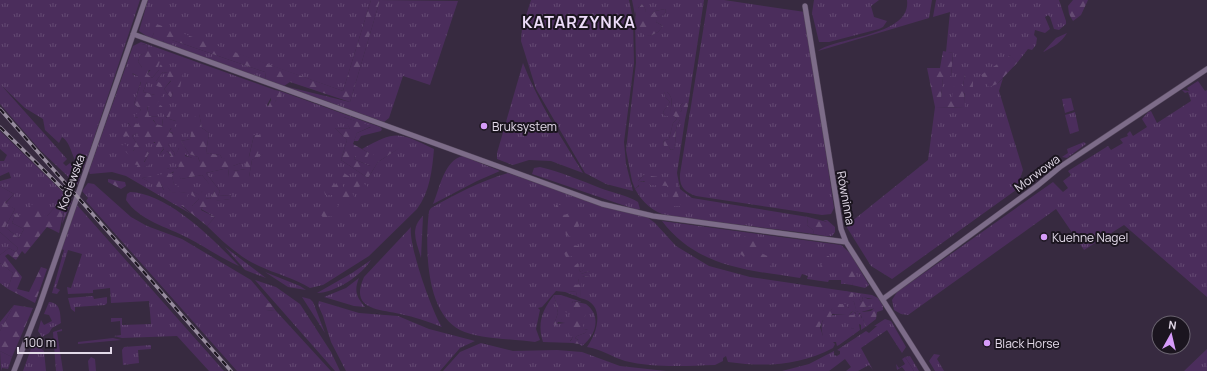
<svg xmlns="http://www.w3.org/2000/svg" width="1207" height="371" font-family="Manrope,sans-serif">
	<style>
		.grass { fill: url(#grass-tufts) }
		.forest { fill: url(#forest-firs) }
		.garden { fill: #4b2d5c }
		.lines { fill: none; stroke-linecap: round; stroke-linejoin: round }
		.street-casing { stroke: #53465b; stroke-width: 6 }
		.street { stroke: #7d6c89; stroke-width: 5 }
		.rail-casing { stroke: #978c9e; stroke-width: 3.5 }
		.rail { stroke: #1b151f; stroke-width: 2; stroke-dasharray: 6; stroke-linecap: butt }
		.poi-dot { fill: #d69bfa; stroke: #1b151f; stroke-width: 1.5 }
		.labels { text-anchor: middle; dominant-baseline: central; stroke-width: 4; stroke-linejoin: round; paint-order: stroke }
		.poi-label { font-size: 12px; fill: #e3dae9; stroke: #1b151f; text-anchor: start }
		.street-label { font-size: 12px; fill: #e3dae9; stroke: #1b151f }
		.district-label { font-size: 16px; font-weight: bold; letter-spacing: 1px; fill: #eddcf9; stroke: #1b151f }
	</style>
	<defs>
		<pattern id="grass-tufts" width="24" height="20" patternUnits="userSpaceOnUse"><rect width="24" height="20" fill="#4b2d5c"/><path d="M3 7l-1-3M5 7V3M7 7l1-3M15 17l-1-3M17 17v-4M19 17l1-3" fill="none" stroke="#654b73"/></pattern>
		<pattern id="forest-firs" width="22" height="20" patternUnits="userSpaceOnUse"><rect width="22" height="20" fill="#4b2d5c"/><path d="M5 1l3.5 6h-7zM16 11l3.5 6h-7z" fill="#654b73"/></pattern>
	</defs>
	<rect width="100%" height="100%" fill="#372a40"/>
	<path class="grass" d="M0,0H140L83,171C71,160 72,143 62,137L59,143L45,130L43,119L25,108L1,85L67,159L63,163L66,166L70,163L81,177L77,185L41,151L0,104Z
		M148,0H371L343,91L151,23L154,33L151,39L139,31Z
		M380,0L458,1L430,85L403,76L389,118L384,122L284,86L350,102Z
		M531,0H629L633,19L634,63L624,142L626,164L633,191L606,184L585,173L536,89L521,41L522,28Z
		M632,0H704L688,106L687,103H683L680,106L682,109L681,112L677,109L674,112H671C670,105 675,99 667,92H664L666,98L670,102L663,112L665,116H674L677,119L673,123L669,139L665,140L663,142L664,146H668L671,150L674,149C677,139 673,129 680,120H685L677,173L680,189L692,198L808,217L807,225L813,230L814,234L668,216C653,212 642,202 635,189L639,186V182H644L646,180L651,185L659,184L653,179L646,178L644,175L638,181H632L626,150L636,63L635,22L644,34L650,36L658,32L663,26L656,22L657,18L665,14L666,11L665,9L655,11L652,14H644L646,10L642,4L638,8L641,9V11H636L635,15Z
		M708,0H724L805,12L834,208L831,214L822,215L696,196C685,192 679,187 680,174Z
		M814,0H879L871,6L874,17L887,21L883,27L879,29L829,42H819L812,13Z
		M907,0H932L929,18L818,51C837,37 912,36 907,0Z
		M936,0H1059L1066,21V24L1059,30L1054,29L1050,17L1048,15L1045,17L1050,29L1045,33L1035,30L1034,35L1037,38L1036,45L1032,50L1028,49L1017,63L1010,55L997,84L1003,78L999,91L1023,170L1016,190L892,279L871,266L846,226L928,160L935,107L964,108L965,74L963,86L952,99H941L943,76H951L953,53L946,52L950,12L933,17Z
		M1067,33C1061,43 1053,47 1043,52L1056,38Z
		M164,40H172L265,72L266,80L163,43Z
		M141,42L275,90L267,105L271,109L276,100L281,104L280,91L380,127L382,129L381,131L361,136L358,141H354L357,133L371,127L344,117L350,129L335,128L347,140L341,160L368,178L378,162L399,148L370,166L354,159L355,156L369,153L362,149C396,130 399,132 434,149C432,171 430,191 417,209L369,256L323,285L310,288C294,278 276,274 259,266C239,257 222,241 207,226L215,217L201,209C207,201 220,200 230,199L231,195L218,196L220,191L206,173L228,168L229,177H249L252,160L263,154H258L254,135L246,169L233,171V166L241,163L222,158L220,155L206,153L209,133L202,128L199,114L191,132L190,139L181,141L189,154L198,157L200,163C193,155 187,160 179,148L175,157L174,152L168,145L173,133L169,132L176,121L169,119L160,105L167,119H162L163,126L156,124L153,119L159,117L149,116L147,105L155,95L143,92L147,82L156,81L163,72L168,73L171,80L164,89L171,98L173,92L172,72L159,70L152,78L147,74L161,58H153L147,50L148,45L141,44L146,53L140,55L138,62L142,67L132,74L138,76L141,81L134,104L141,110L135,117L138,118V124L128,123L134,131L129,135L135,149L133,151L138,165L144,167L151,162L144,163L149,153L139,147L132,136L137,133L162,147L164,148L159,155L167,151L179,166L176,169L167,168L174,171L170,174L142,178L164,190L161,184L165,183L171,192L187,193L180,192L174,186L172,176L179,175L181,179L202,175L215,191L210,199L205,198L202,191L201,196L192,191L199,199L192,206H181L191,214L126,176L112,172L90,174L89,171L133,46Z
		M523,63C538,102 561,137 583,173L551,161L529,160L513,165L497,159V153Z
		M1198,81L1205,91L1207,90V297L1124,225L1084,250L1056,209L908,315L901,314L894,310L892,300L897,292L1053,182L1063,192L1068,188L1063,181L1071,175L1068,171L1108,146L1111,150L1123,143L1120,139L1128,136L1127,134L1130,131L1133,136L1147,127L1142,119L1148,112L1151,111L1157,123L1191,101L1188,92L1185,93L1182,90L1189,91L1187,88Z
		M1071,98L1074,110L1065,113L1062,99Z
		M1075,112L1079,131L1070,134L1065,115Z
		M0,131L72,201L62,224L64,210L56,206L47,216L21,217L16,213L12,223L24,229L19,238L5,227L15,209L5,204L14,194L0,186V181L11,178L9,172L0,176V161H4L7,155L0,149Z
		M1084,142L1086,144L1067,158L1062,157L1068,153L1067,149Z
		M463,156L500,171L477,181L433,204C440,188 444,160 463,156Z
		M540,167C561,172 580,180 600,188C613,193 626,195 638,202L640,209L637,210L532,174L534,168Z
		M508,173L589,201L647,217L655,223L676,246L709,266L750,277L872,295L878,298L883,306L861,312L864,307L869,306L873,299L862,297L863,300L861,302L859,299H850L854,302L856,309L859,312C851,309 840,302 831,310H824L821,316L822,319L816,325L815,336H823C817,315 830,314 847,315L852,329L854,328L849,315L853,311L857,315L861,314L862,315L861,318L863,319L865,326H867L861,330V325L859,324L860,330L839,345L837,346L836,342H833L835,344L833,348C799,366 765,367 728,362L726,356L723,358V361L715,365C686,366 653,368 625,361C612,357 601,349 587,347C598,332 606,303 580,298L581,278L587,276H581V274L590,271L587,268L580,272L578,264L579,285H574L568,291L577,292L576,296L565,292L556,291L542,307L538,308L540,310L536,329L540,340L535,342C515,339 477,339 460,330C425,312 425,245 429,211L431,208C456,194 480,181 508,173Z
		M88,183L94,184L131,217L147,226L182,239L251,280L271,304H266V310L276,311L331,371H237L86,201L88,198L82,191Z
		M130,192C168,193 214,240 239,266C221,258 205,247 188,238C167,227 139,220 126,200L127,194Z
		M77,205L224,371H209L177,336L122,338L114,336L121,335L120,321L111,322V318H122V325L151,324L149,301L111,303L110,288L93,290V293L68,294L67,287L71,288L82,254L68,250L56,288L60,290L57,294L52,293L64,250L61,249Z
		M423,216L421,258C417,243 409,229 423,216Z
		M823,220H827L835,227V232L832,236H825L827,222Z
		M662,221L841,245L850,253L869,285L865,288L852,285L854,280L845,284H841V280H829L828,282L807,279L808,276L802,274L800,278C747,270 697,267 662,221Z
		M411,227C408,244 432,312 442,327C429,322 415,317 400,314C379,309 349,310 364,277Z
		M0,232L18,248L16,252L9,248L0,255Z
		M225,247L266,278L245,270Z
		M371,260C362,275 335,293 317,293L352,273Z
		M0,263L13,273L8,289L0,283Z
		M265,272L300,286L306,290L288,287Z
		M359,278C354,290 356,297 365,307L354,306L324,297L346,288Z
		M255,280L276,287L300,304L331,352L340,371H335Z
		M554,295L558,313L554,324L565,323L561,319V295L582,302L573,301L568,308L573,321L574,331H569L573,337L570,341L574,343L543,342C537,324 542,310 554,295Z
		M93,296L94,299L107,297V303L105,305L75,307V312L71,309L68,298Z
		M302,297L310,299L313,302L325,333Z
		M319,301L359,313L398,316L429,329L475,341L460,348L440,371H346L331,342L323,316L318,305Z
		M49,302C61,303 60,313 61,323L52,328L49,333L42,337L38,331L41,320L44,325L52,321L49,315L44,314Z
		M586,304C602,316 596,335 582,346L579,344L584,343L575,338L577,336L585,333L588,329L584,330L582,326L584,317L580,311L574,310L575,307H586Z
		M14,305L0,331V322Z
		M885,319L891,321L906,347L902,353L887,330L861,348L873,370L869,365L858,371H846L851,367L845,359L829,371H782L809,364L834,351V355L837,356L840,354V351L837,350L866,331L869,333L877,326H874Z
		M62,329V331L57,332L63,371H56L53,332Z
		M113,338L121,340L78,344V342Z
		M481,343L513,351L557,350L582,352L620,366L666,371H443L460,352Z
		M151,345V349L138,350L139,363L123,365L122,350L124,347Z
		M32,346H38L44,351L46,371H23Z
		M1207,349V371H1184Z
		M0,351L12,357L8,369L2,368L1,371Z
		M934,354L940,355L937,359L944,371H935L929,361Z
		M910,356L919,371H914L905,357Z
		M91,357L95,359L96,371H89L88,361Z"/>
	<path class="forest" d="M371,0H380L350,102L290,82L284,86L266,80L265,72L172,40L169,44L164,40L163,43L151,39L154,33L148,31L151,22L343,91Z
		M1073,0H1088L1081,15L1073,21L1069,14L1068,6Z
		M642,4L646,10L645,14H652L655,11L665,9L666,11L665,14L658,18L656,22L663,26L658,32L650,36L644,35L635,22L636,11H641L638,8Z
		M141,44L148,45L147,50L154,54L153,58H161L157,70H149L147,74L152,78L159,70L160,65L164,64V69L171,68L172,71L177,67L184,68L178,97L173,92L171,98L164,89L171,81L167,79L168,73L163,72L156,81L164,85L162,88L147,82L143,92L155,95L161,91L164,93L154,108L147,106L149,116L160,117L153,120L156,124L163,126L162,118H167L158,108L160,105L164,107V109L171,111L169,119L176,121L174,129L171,128L169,132L174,134L168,145L174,152L175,156L179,148L185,149V156L197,159L200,162L198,157L189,154L181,141L190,139L191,132L187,131L188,126H192L196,113H199L202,128L209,133L206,153L220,155L222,158L241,159V163L233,166V171L246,169L244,158L249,157L254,135H261L258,154H264L252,160L249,177H229L228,168L206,173L220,191L218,196L231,195L230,199L216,201L211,211L202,207L201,210L215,217L207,226L181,205L192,206L199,199L191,195L192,191L200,195L202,191L207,193L205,198L210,199L215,191L208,189L209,184L202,175L181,179L179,176H172L174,185H178L180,192L188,193L187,199L177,198L176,193L171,192L165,184H161L164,191L142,178L168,173L170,174L174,172L166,167L176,169L179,166L169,159L171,155L167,151L162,156L159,155L164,149L163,147L157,151L155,142H142L137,133L132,136L139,147L144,149L145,147L148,148L146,151L149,153L144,162H152L148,166L144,167L143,172L139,174L134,171L138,165L131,164L134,156H130L121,147L124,143L133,151L135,149L126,140L128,136L124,137L121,134L126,129L133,131L128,122L138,124V118L134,116L141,110L134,104L141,82L138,80V76L132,73L133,70L142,67L138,62L140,55L145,53L141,49Z
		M943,51L953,53L951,76L943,77L941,99H952L953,87L963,86L965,74L973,75V92L964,93L965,108L935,107L927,68H940Z
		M1011,55L1017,63L997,84L989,87L981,75Z
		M275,90L280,91L283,105L282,109L279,108L276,100C273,106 272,112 269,117L265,118L264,115L271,100L270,93Z
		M664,92H667C675,99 670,105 671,112H674L677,108L681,112L682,109L680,106L683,103H687L688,106L685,120H680C673,129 677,139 674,149L671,150L668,146H664L663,142L665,140L669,139L673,123L677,119L674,116H665L663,112L670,102L666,98Z
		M343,117L372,126L357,133L353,144L369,153L366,160L355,156L354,159L370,166L376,147L399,148L378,162L368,178L341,160L347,140L335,128L350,129Z
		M344,173L350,177L343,183V188L358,179L368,187L364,191L361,186L351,190L355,199L349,201L338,217L327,216L330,223L326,225L322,216L313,208H330L333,213L343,199L332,200V195H325L323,182L333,180L335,185Z
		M644,175L674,179L681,206H668L667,186L651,185L645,181L639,182V185L635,189L632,181H638Z
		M108,179L125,182L126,186L121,189L108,182Z
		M0,186L14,194L5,203L15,209L5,227L19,238L24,229L12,223L16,213L22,217L31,204L47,216L56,206L61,207L64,210L59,233L47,227L25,254L22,251L16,260L8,254L5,256L22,277L17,289L29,292L41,267L47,269L35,303L8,289L13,273L0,263V255L9,248L16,252L18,248L0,232Z
		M556,205H560L562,213L565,215L569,213L568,210L570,209L572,211H576L579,215L578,228L583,230L584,235C578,241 572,237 566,235L565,229H574V226L570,225L574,222V219L571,220L563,218L560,219L554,216L557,214L555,210Z
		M808,217L827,222L828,226L825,236L814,234L813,230L807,225Z
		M745,236L765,246L762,254L768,256L771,247L777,251L770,267L750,258L754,252L748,250L744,257L737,251Z
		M572,245L579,246V250L582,252V254L567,257L569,264L566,266L563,264L562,259L566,257L564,253L571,248Z
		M825,256H829L830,259L826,262L827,266L825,269L822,268L821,265L824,262Z
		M578,263L580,272L589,266L592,268L590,271L581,274L582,276L590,277L592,283L587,284L582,279L580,298L576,296L577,292L568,291L567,288L570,284L579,285V280L575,274L577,270L574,266Z
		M851,269L855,272L857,276L852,285L845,284L848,282L846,277L848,270Z
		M844,291L854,293L852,299H857L858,297L861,302L863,300L862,296L868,299H875L869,306L864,307L862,312L871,311L877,305L883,306V310L877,312L876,319L867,326H865L863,319H861L862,316L861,314L859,313L858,317H856V313L852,311L849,315H854L856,321L854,328L852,329L848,322L842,320L846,315L832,314L829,322L823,320L820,327L823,336H815L812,330L813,326L821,319V312L824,310H831L836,304H846L848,308L853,307L856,311L859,312L856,310L854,302L845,298Z
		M554,295H561V319L564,320L565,323L558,322L556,326L554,324L558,313Z
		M258,301L271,304L276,311L266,310L258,305Z
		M573,301L586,304V307H575L574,310H584L586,313L584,320L593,325L592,327L583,324L584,330L589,329L585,333L577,336L575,338L578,340L586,338L587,340C582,346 577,344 570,342L573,337L570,336L568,331L573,330V321H568L570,313L565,312V310L568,308L566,306V303H572Z
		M14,305L33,308L12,357L0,351V331Z"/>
	<path class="garden" d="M905,357L914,371H905L902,367L897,370L896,364L899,368L905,364L902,359Z"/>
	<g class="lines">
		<g class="street-casing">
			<path id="street" d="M805,6L841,229L846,242L928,371
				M133,34L602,204L653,216L846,242
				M883,299L1037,186L1060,167L1207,69
				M14,371L39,307L145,0"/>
		</g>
		<use href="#street" class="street"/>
		<g class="rail-casing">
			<path id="rail" d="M0,109L231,371
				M0,127L63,189"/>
		</g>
		<use href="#rail" class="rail"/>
	</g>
	<g class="poi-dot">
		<circle cx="484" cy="126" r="4"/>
		<circle cx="1044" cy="237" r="4"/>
		<circle cx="987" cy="343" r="4"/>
	</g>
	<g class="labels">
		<g class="poi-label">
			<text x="492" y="126">Bruksystem</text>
			<text x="1052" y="237">Kuehne Nagel</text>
			<text x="995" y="343">Black Horse</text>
		</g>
		<g class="street-label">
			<text transform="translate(1037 173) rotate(-37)">Morwowa</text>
			<text transform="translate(71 182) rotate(-70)">Kociewska</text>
			<text transform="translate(846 198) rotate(80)">Równinna</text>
		</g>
		<g class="district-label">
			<text x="579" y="22">KATARZYNKA</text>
		</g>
	</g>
	<g transform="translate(1171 335) rotate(8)"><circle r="19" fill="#1b151f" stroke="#6b6470"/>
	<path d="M0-3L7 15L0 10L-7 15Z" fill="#d69bfa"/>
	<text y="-6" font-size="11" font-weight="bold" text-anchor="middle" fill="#e3dae9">N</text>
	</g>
	<path d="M18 347v6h93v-6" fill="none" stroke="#e3dae9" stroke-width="2"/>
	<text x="24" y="347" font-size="12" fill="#e3dae9" stroke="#1b151f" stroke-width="3" paint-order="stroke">100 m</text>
</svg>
